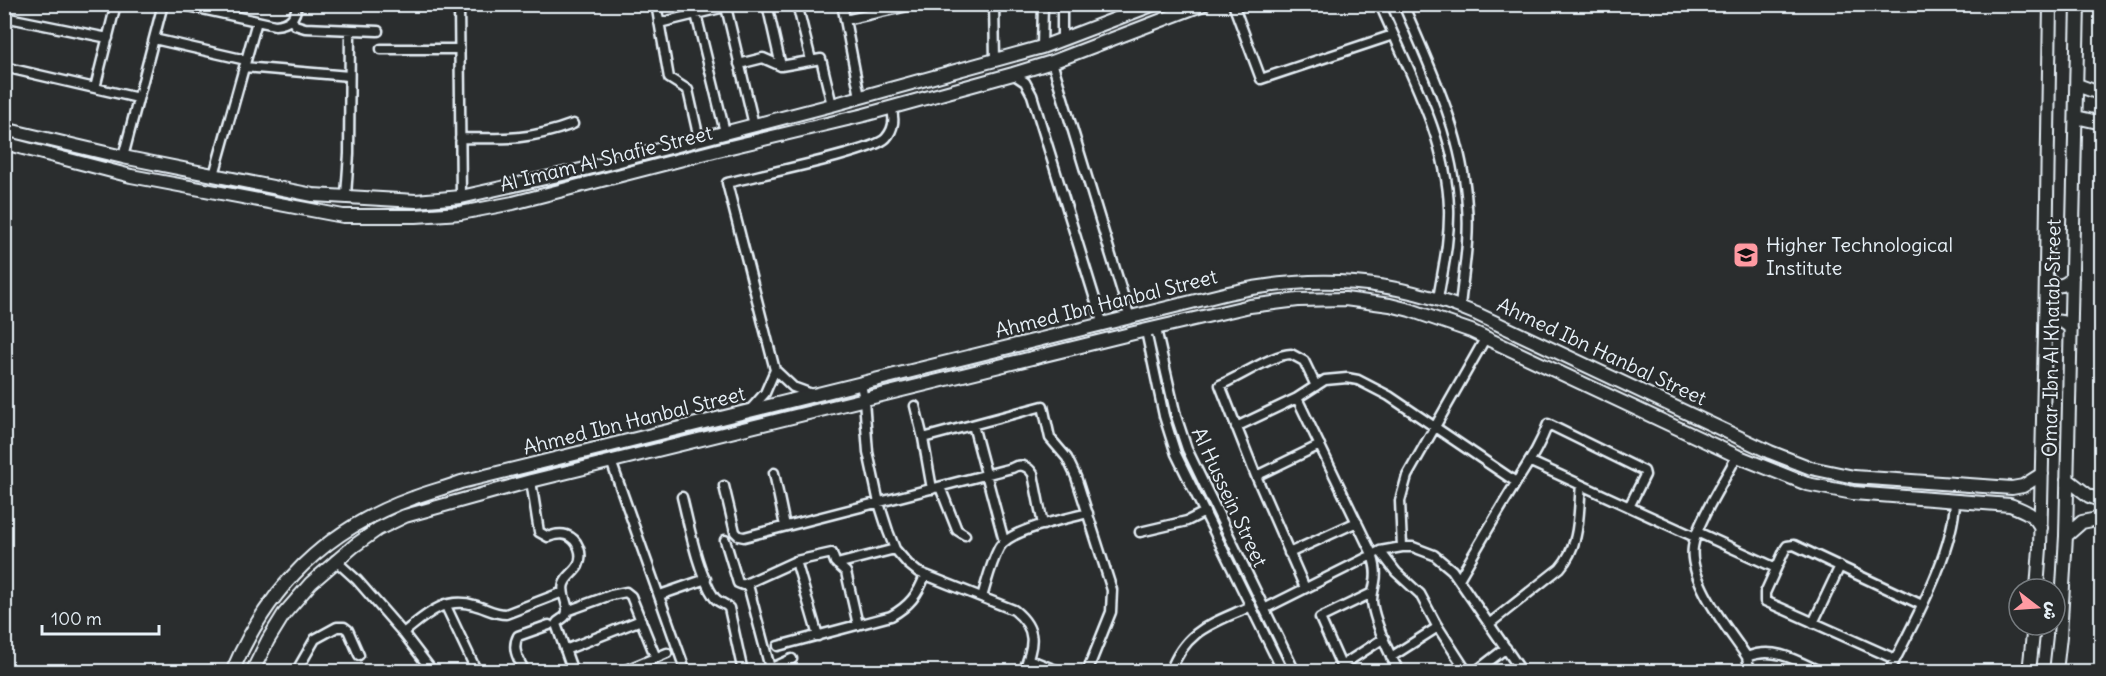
<svg xmlns="http://www.w3.org/2000/svg" width="2106" height="676" font-family="Delius,'Playpen Sans Arabic',sans-serif">
	<style>
		.lines { fill: none; stroke-linecap: round; stroke-linejoin: round }
		.street-casing { stroke: #e8f1f8; stroke-width: 13 }
		.secondary-casing { stroke: #e8f1f8; stroke-width: 16 }
		.street { stroke: #2a2d2e; stroke-width: 8 }
		.secondary { stroke: #2a2d2e; stroke-width: 12 }
		.labels { text-anchor: middle; dominant-baseline: central; stroke-width: 4.5; stroke-linejoin: round; paint-order: stroke }
		.street-label { font-size: 20px; fill: #e8f1f8; stroke: #2a2d2e }
		.poi-label { font-size: 20px; fill: #e8f1f8; stroke: #2a2d2e; text-anchor: start }
	</style>
	<rect width="100%" height="100%" fill="#2a2d2e"/>
	<filter id="ink" filterUnits="userSpaceOnUse"><feTurbulence type="fractalNoise" baseFrequency=".0167" numOctaves="2"/><feDisplacementMap in="SourceGraphic" scale="12" xChannelSelector="R" yChannelSelector="G"/><feConvolveMatrix kernelMatrix="1 2 1 2 8 2 1 2 1" color-interpolation-filters="sRGB"/></filter>
	<g filter="url(#ink)">
		<g class="lines">
			<g class="street-casing">
				<path id="street" d="M179,4L275,25C289,24 296,18 297,4
					M459,4L461,197
					M656,4L669,78L688,90L699,139
					M767,4L781,66
					M797,4L811,60
					M842,4L860,97
					M994,4L995,60
					M1062,4V40
					M1233,4L1261,79L1393,35
					M1380,4C1407,68 1447,138 1449,208C1450,239 1443,269 1438,299
					M1403,4C1431,70 1463,134 1467,206C1470,240 1463,274 1460,307
					M726,7L754,125
					M696,14L725,132
					M4,17L108,38
					M292,20L295,25L305,28L378,31
					M845,20L917,4
					M659,23L737,4
					M154,39L246,60
					M1042,47L1043,4
					M381,49H459
					M1052,62L1130,318
					M739,64L763,58L781,66L821,59L832,105
					M4,67L138,98
					M244,67L349,76
					M1013,74L1025,82L1032,95L1103,325
					M95,88L116,4
					M460,138C504,139 530,140 573,124
					M123,157L163,4
					M214,175L257,21
					M346,195L349,154L350,30
					M1156,329L1176,416L1187,449L1295,672
					M1146,331L1164,416L1176,454L1283,672
					M861,384L864,400L868,452L879,503L888,531L895,549L908,564L918,572L1014,610C1038,629 1034,646 1023,672
					M812,394L793,387L775,370L727,183C753,176 874,152 886,138C894,129 895,118 891,108
					M1297,398L1372,554C1375,564 1377,572 1375,582C1374,589 1372,594 1372,601C1373,617 1390,658 1400,672
					M915,406L923,438L932,489
					M750,410L765,393L775,370
					M973,425L1004,541
					M1236,427L1297,398L1325,380L1347,378L1358,380L1389,396L1516,482
					M923,438L1043,406L1050,438L1067,458L1076,477L1112,590L1111,612L1087,672
					M1737,456C1725,479 1696,524 1693,547C1688,581 1729,630 1747,657L1750,672
					M611,461L686,672
					M1531,462L1695,537
					M774,473L785,526
					M1256,476L1320,445
					M531,481L539,532L548,537C554,535 560,533 566,535C578,539 584,554 578,566C574,573 567,576 564,584C560,595 571,606 566,615C563,620 559,619 556,624L573,672
					M724,486L735,532L739,536L744,537L1012,468C1020,463 1028,466 1033,474L1043,525
					M940,487L957,530L965,535
					M682,497C689,525 698,574 714,597C718,603 725,603 729,608L743,672
					M1140,532L1187,521L1205,512
					M1697,532L1776,568
					M725,540L738,583L743,585L796,561L832,553L835,562L846,572L858,625
					M1402,547L1400,501L1407,476L1486,337
					M1380,551L1396,572L1420,594L1436,624L1467,672
					M1289,553L1357,522
					M335,560L357,580L404,634L433,672
					M796,561L818,636
					M837,564L895,549
					M1459,579C1477,548 1495,517 1514,486C1528,463 1538,450 1548,424L1644,471L1645,475L1629,507
					M748,585L770,668
					M1305,588L1256,476L1220,385C1239,377 1274,354 1291,354L1304,361L1316,386
					M660,595L706,579
					M982,597C987,581 991,563 999,548C1009,529 1067,519 1088,513
					M445,604L477,672
					M1264,609L1380,551L1402,547H1413L1434,555L1452,570L1522,672
					M567,611L611,595L626,592L631,596L656,658
					M1813,623L1840,566
					M1489,624L1560,568C1581,544 1578,514 1581,485
					M403,633C425,616 444,596 474,605C486,608 494,614 506,614L563,592
					M778,646L891,616C909,606 918,595 925,575
					M565,650L641,620
					M1391,657L1438,627
					M1747,657C1774,646 1796,660 1821,672
					M1028,659L1061,672
					M1895,659L1765,601V593L1785,549L1787,546L1794,545L1922,605
					M1341,666L1384,638
					M296,672L315,639L337,627H344L348,630L359,655
					M525,672C519,660 511,649 518,636L549,625
					M621,672L667,653
					M763,672L792,659
					M1170,672C1186,629 1212,624 1251,606
					M1344,672L1320,618L1372,593
					M1475,672L1506,648
					M1889,672C1913,623 1953,555 1955,501
					M2100,672L2102,661"/>
			</g>
			<g class="secondary-casing">
				<path id="secondary" d="M2077,85L2102,94
					M2076,117L2102,123
					M4,129L123,157L313,195L416,201L461,197L585,169L832,105L1042,47L1155,4
					M4,143L131,176L343,216H416L461,213L513,203L718,150L864,115L1013,74L1052,62L1204,4
					M2046,277C2053,288 2064,288 2072,278
					M2046,332C2050,319 2063,318 2071,329
					M2067,479L2089,496L2102,501
					M2066,536L2082,522L2102,518
					M2037,589L2040,548L2045,333L2050,4
					M232,672C268,587 326,529 413,498C428,492 445,488 461,482L1228,293C1316,273 1394,279 1477,314L1770,452L1811,468L1854,477L2012,488L2023,486L2042,474
					M252,672L268,640L284,614L311,583L354,546L378,529L405,516L531,481L1134,333L1250,306L1298,300L1345,299L1390,305L1410,310L1471,331L1737,456L1807,484L1853,493L2010,505C2023,510 2035,514 2041,528
					M2029,672L2034,625
					M2056,672L2060,636L2066,536L2078,4"/>
			</g>
			<use href="#street" class="street"/>
			<use href="#secondary" class="secondary"/>
		</g>
	</g>
	<defs>
		<g id="university-square" transform="scale(1.35)"><rect x="-9" y="-9" width="18" height="18" rx="4" fill="#ff9aa2" stroke="#2a2d2e"/><path d="M0-5L7-2L0 1L-7-2ZM-4 1L0 2.5L4 1V4Q0 6-4 4Z" fill="#111"/></g>
	</defs>
	<g fill-rule="evenodd">
		<use href="#university-square" x="1746" y="255"/>
	</g>
	<g class="labels">
		<g class="street-label">
			<text transform="translate(606 158) rotate(-14)">Al Imam Al Shafie Street</text>
			<text transform="translate(1106 303) rotate(-14)">Ahmed Ibn Hanbal Street</text>
			<text transform="translate(2051 338) rotate(-89)">Omar Ibn Al Khatab Street</text>
			<text transform="translate(1602 351) rotate(25)">Ahmed Ibn Hanbal Street</text>
			<text transform="translate(634 420) rotate(-14)">Ahmed Ibn Hanbal Street</text>
			<text transform="translate(1230 497) rotate(65)">Al Hussein Street</text>
		</g>
		<g class="poi-label">
			<text x="1766" y="244">Higher Technological<tspan x="1766" dy="23">Institute</tspan></text>
		</g>
	</g>
	<rect width="2106" height="676" fill="none" stroke="#2a2d2e" stroke-width="24"/>
	<rect x="12" y="12" width="2082" height="652" fill="none" stroke="#e8f1f8" stroke-width="2" filter="url(#ink)"/>
	<g transform="translate(2037 607) rotate(107)"><circle r="28" fill="#2a2d2e" stroke="#767b7f" stroke-width="1.5"/>
	<path d="M0-4.5L10 22L0 15L-10 22Z" fill="#ff9aa2"/>
	<text y="-9" font-size="16" font-weight="bold" text-anchor="middle" fill="#e8f1f8">ش</text>
	</g>
	<path d="M42 625v9h117v-9" fill="none" stroke="#e8f1f8" stroke-width="3"/>
	<text x="51" y="625" font-size="18" fill="#e8f1f8" stroke="#2a2d2e" stroke-width="4.5" paint-order="stroke">100 m</text>
</svg>
